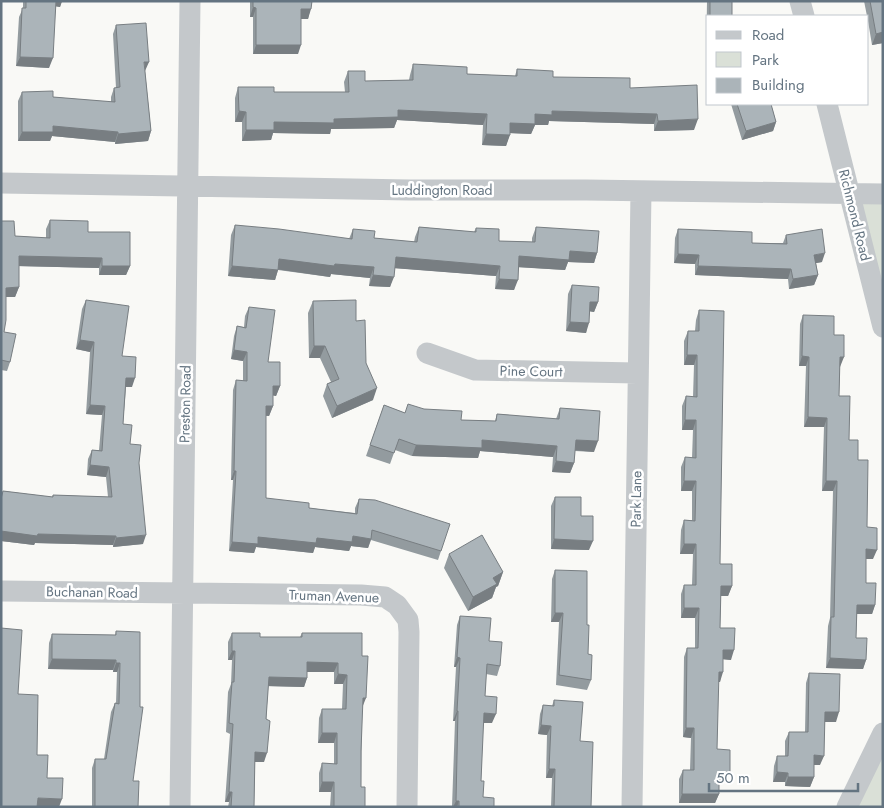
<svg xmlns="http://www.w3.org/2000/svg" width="884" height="808" font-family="Jost,sans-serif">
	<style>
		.green { fill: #dae0d7 }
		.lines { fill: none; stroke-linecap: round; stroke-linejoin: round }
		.minor { stroke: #c4c8cb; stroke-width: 21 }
		.wall { fill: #939b9f }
		.shaded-wall { fill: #787e82 }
		.building { fill: #abb4b9; stroke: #787e82 }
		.labels { text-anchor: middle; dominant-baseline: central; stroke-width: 5; stroke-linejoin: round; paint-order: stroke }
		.street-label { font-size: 14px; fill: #647481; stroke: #fff }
	</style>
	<rect width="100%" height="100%" fill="#f9f9f6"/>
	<path class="green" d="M851,194H883V327Z
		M883,733V807H847Z"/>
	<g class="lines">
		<path class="minor" d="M800,1L804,16
			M827,104L883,327
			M1,183L410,190H586L883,194
			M427,353L475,370L637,373
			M1,591L361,595L385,597L397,605L408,620L409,632L407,807
			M180,807L190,1
			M632,807L641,191
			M847,807L883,733"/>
	</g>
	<path class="wall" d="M23,1H62L60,7L56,6L49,68L16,66L19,17L23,8Z
		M250,1H312L308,19H301L298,54H253V17H250Z
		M707,1H732V16H708V65H706Z
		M864,1H883V43L872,45L868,21V16H867Z
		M116,25L145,71L151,131L148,141L115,144V142L52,136L50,141H18V101L22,92L53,97L111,102V97L114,88H116L113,34Z
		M413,64L467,74L515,76L517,69L553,77L630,88L694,130L654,131V124L549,121L548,125H535L531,134L510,133L506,146L482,145L483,125L397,120L394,128L331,129L330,134L273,133L271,140L242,141V122H235V98L238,87L274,92H345L344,82L348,71L365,81L409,80L410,75Z
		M731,104H771L776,122L773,131L742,140Z
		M50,220L88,232L130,266L126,275H99V268L19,266V287L15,297H6L4,332L10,362L7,371L1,370V221L15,236L46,238V229Z
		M235,225L349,239L353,229L374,238L414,242L415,237L419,227L474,232L476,228L499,241L532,242V238L536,227L597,253L594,263L568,262L565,270L519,267L514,290L495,289L496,276L395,268L390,287L369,286L370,278L331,274L330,277L278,270L275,280L228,276L231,235Z
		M678,229L752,243H783L786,235L822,262L816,263L818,275L814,285L789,289L788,279L695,275V264L674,263L675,238Z
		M572,285L598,302L594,312L590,311L586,333L566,331L568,294Z
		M86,300L122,356L132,387H126L123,424L130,444L139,463L143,544L113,547V545L35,543L34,545L1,541V495L3,491L52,497L53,495L108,497L106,477L87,475L88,459L92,450H99L102,415L86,414L90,352L76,349L82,309Z
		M313,301L356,321L366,363L373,400L332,418L323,396L327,384L331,382L320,358H309L308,313Z
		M249,307L268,362L280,386L276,396L273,395V406L269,416H266V498L309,508L355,513V508L359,499L441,551L438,560L371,540L368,548L351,546L349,551L315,547L313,553L256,547L254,553L229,551L233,480H231L233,390L236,380L243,381V361L231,359L234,336L237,326L244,327L245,316Z
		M699,310L720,564L732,586L728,596H721L720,628L731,660L723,659L720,682H718L717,749L730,772L726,781H719V794L715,803H679V779L683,770H690L691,738L683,737L684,657L687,648H695V618H681V594L684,585H692L693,554H680L681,530L684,520H692V491H681V467L685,457L692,458L693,430H682V406L686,396L693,397L694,365H684V341L688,331H695L696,320Z
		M803,315L834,335L840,367L839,396L849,440L858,460L867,527L873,559H866V583L875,605L872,614H857L856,638L866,660L863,669L826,668L828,626L830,618L833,491H822L824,427H804L806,366H799L800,324Z
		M384,405L405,413L424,409L461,420L495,421L497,414L556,419L560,408L594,452L575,451L574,463L570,473L552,472L553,457L480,451L478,458L412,456L395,450L390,464L366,456Z
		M555,497L581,516L589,550L551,549V506Z
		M449,554L503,572L498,586L496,587L492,598L468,611L444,568Z
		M555,570L587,625L588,654L591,680L587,690L556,685L559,622H551L552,579Z
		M460,616L489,641L500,666L497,676L486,674L485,696L492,723H483L481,781L483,797L494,807H452L455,721H453L456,667H454L457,625Z
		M116,631L133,781L138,807H92V768L95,759H104L111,712L115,703H116L117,672H113V670L48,669L49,643L52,634L115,635Z
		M232,633L260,637H300L302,633L362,656V708L361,787L365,807H330L331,792H319V773L322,763L334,764V743H318L319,718L322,709H342L343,684H334V672H307V678L304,687L268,686L264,762H255L254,807H228L229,802H225L230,734L226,732L228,692L231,684L232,660H228V642Z
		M809,673L836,722H825L820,765H814V777L810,787L785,786V782H773L774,766L777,756H785V741L789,732H805L806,683Z
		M554,700L580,741L591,807H551L552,778H546L547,735L538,734L540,714L543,705L552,706Z"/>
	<path class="shaded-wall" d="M55,1H62L60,7L53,6Z
		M253,7L256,8L253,17H250Z
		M301,9H311L308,19H297Z
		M883,32V43L872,45L876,34Z
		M256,45H301L298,54H253Z
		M20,57L53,58L49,68L16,66Z
		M144,62H149L145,71Z
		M398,110L487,114L483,125L397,120L394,128L331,129L330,134L273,133L271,140L242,141L246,130L274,122L334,119Z
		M239,111L246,112L242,122H235Z
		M552,111L657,114L654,124L549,121L548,125H535L531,134L506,133L510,123L535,114Z
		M698,119L694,130L654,131L658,121Z
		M776,122L773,131L742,140L746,131Z
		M53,126L118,132L115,142L52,136L50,141H18L22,132Z
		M151,131L148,141L115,144L118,134Z
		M486,134L510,135L506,146L482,145Z
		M570,251L597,253L594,263L568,262L565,270L515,267L519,256Z
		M825,253L822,262L811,264L814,255Z
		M678,254L699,255L695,264L674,263Z
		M19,256L102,258L99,268L15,266Z
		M396,257L500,266L496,276L392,268Z
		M279,259L374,267L370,278L331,274L330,277L275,269Z
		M102,266H130L126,275H99Z
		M232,266L278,270L275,280L228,276Z
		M698,266L791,269L788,279L695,275Z
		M373,275L394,277L390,287L369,286Z
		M818,275L814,285L789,289L793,279Z
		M499,279L518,280L514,290L495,289Z
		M19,287L15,297H3L6,288Z
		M590,302H598L594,312L587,311Z
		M570,322L589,323L586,333L566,331Z
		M80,340L94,342L90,352L76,349Z
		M314,346H325L320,358H309Z
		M234,350L247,352L243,361L231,359Z
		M687,355H697L694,365H684Z
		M802,356L809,357L806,366H799Z
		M840,357H844L840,367H837Z
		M126,378H135L132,387H123Z
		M273,386H280L276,396L270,395Z
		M377,388L373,400L332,418L337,406Z
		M90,405L105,406L102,415L86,414Z
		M266,406H273L269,416L262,415Z
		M808,417L827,418L824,427H804Z
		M685,420H696L693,430H682Z
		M482,440L557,446L553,457L480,451L478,458L412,456L416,445Z
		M576,440L598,441L594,452L572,450Z
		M556,461L574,463L570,473L552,472Z
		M90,465L109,467L106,477L87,475Z
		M234,471H236L233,480H231Z
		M684,481H696L692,491H681Z
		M826,481H837L833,491H822Z
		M1,531L38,534L116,536L113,545L35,543L34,545L1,541Z
		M146,535L143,544L113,547L116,538Z
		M353,536L371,539L368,548L351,546L349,551L315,547L313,553L256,547L254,553L229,551L232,542L258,537L317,538Z
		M554,539L593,541L589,550L551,549Z
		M684,544H696L693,554H680Z
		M866,549L877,550L873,559H863Z
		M503,572L498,586L496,587L492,598L468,611L473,597L493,578Z
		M721,586H732L728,596H717Z
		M857,605H875L872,614H854Z
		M684,608H699L695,618H681Z
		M555,613H563L559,622H551Z
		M723,650H734L731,660L720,659Z
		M232,651H235L232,660H228Z
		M457,657L460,658L456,667H454Z
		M830,658L866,660L863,669L826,668Z
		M52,659L116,660L113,670L48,669Z
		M307,662L338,663L334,672H304Z
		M116,663H120L117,672H113Z
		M719,672H723L720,682L715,681Z
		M338,674L347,675L343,684H334Z
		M269,677L307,678L304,687L265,686Z
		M363,698H366L362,708Z
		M457,711H458L455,721H453Z
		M825,712H839L836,722H821Z
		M484,713L496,714L492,723H481Z
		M541,725L551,726L547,735L538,734Z
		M686,728H694L691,738L683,737Z
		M322,733H337L334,743H318Z
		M255,752L267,753L264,762H252Z
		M814,755L824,756L820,765H811Z
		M549,769H555L552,778H546Z
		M719,772H730L726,781H716Z
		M777,772L788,773L785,782H773Z
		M788,777H814L810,787L785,786Z
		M322,782H334L331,792H319Z
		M229,792H232L229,802H225Z
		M682,794H719L715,803H679Z
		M38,798L62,799L59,807H35Z
		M456,801H459L457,807H453Z"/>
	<path class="building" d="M26,1H56L53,58L20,57L22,8H26Z
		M253,1H312L311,9H301V45H256V8L253,7Z
		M710,1H732V16H710Z
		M870,1H883V32L876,34Z
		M146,23L149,62H144L151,131L118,134V132L53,126V132H22V92L53,91V97L115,102L114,88L120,87L116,25Z
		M413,64L467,67V74L517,76V69L553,71V77L630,78V88L697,85L698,119L658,121L657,114L552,111V115L535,114V124L510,123V135L486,134L487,114L398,110V117L334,119V123L274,122V130H246V112L239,111L238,87H274V92H349L348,71H365V81L413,80Z
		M737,104H771L776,122L746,131Z
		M50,220L88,221V232H130V266H102V258L19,256V287L6,288V320L4,332L16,334L10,362L1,360V221H14L15,236L50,238Z
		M235,225L279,229L352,239L353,229L375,231L374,238L417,242L419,227L476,232V228L499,229V241L535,242L536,227L599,231L597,253L570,251L569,260L519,256L518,280L499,279L500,266L396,257L394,277L373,275L374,267L335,264L334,266L279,259L278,270L232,266Z
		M678,229L752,232V243L787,244L786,235L822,229L825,253L814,255L818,275L793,279L791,269L698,266L699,255L678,254Z
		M572,285L599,287L598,302H590L589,323L570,322Z
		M86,300L129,306L122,356L136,357L135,378H126L123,424L132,425L130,444L141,445L139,463L146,535L116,538V536L38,534L37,536L1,531V499L3,491L53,497V495L112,497L109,467L90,465L92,450L102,451L105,406L90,405L94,342L80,340Z
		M356,300V321L365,320L366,363L377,388L337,406L327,384L339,379L325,346H314L313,301Z
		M249,307L275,310L268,362H280V386H273V406H266V498L309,503V508L357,514L359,499L375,500L450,524L441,551L372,530L371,539L353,536L352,542L317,538L316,543L258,537V544L232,542L236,471H234L236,380L247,381V352L234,350L237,326L246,328Z
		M699,310L724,311L720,564H732V586H721L720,628H735L734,650H723V672H719L717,749L730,750V772H719V794H682L683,770H694V728H686L687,648H698L699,608H684V585H696V544H684V520L695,521L696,481H684L685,457L696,458V420H685L686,396L697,397V355H687L688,331H699Z
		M803,315L834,316V335H844V357H840L839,396H850L849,440H858V460H868L867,527L877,528V550L866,549V583H876L875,605H857L856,638H867L866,660L830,658L831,617H834L837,481H826L827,418L808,417L809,357L802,356Z
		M408,404L424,409L462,411L461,420L496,421L497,414L559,419L560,408L600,411L598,441L576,440L574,463L556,461L557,446L482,440V448L416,445L399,439L394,453L370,445L384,405L405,413Z
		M555,497H581V516H593V541L554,539Z
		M482,535L503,572L493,578L497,584L473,597L449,554Z
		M555,570L587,571V625H589L588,654L592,655L591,680L559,675L563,613H555Z
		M460,616L491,618L489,641L502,642L500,666L487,664L485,696L497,697L496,714L484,713L481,781H484L483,797L494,798V807H459V801H456L458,711H457L460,658L457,657Z
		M1,628L22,630L18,694L38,695L37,755H48L47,778H63L62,799L38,798L37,807H1Z
		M116,631L140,632V707H143L133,781H139L138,807H95V759H106L115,703L119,704L120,663H116V660L52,659V634L116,635Z
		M232,633H260V637H302V633H362V656H368L366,698H363L361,751V787H365V807H334V782H322V763L337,764V733H322V709H346L347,675L338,674V663L307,662V678L269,677L266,719L270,721L267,753L255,752L254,807H231L232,792H229L233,724L229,723L232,682H234L235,651H232Z
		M809,673L840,674L839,712H825L824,756L814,755V777H788V773L777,772V756H788L789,732H808Z
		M554,700L583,702L580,741L593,742L591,807H554L555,769H549L551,726L541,725L543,705L554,706Z"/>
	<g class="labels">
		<g class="street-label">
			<text x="442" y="190">Luddington Road</text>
			<text transform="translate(855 215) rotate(76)">Richmond Road</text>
			<text transform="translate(531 371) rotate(1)">Pine Court</text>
			<text transform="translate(185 404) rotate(-89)">Preston Road</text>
			<text transform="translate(636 499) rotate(-89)">Park Lane</text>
			<text transform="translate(92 592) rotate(1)">Buchanan Road</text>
			<text transform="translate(334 596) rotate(2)">Truman Avenue</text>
		</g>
	</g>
	<rect width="884" height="808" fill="none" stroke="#647481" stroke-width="5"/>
	<rect x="706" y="15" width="162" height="90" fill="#ffffff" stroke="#c1c7cd"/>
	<rect x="716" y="31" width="25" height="8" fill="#c4c8cb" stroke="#c1c7cd"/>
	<text x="752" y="40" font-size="15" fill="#647481">Road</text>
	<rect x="716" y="52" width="25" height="15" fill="#dae0d7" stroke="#c1c7cd"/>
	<text x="752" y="65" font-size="15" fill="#647481">Park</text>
	<rect x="716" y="78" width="25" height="15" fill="#abb4b9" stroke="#c1c7cd"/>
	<text x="752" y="90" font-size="15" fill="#647481">Building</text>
	<path d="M709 783v8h149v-8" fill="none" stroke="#647481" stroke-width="2.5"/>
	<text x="716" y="783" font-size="15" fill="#647481" stroke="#ffffff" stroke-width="4" paint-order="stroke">50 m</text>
</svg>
